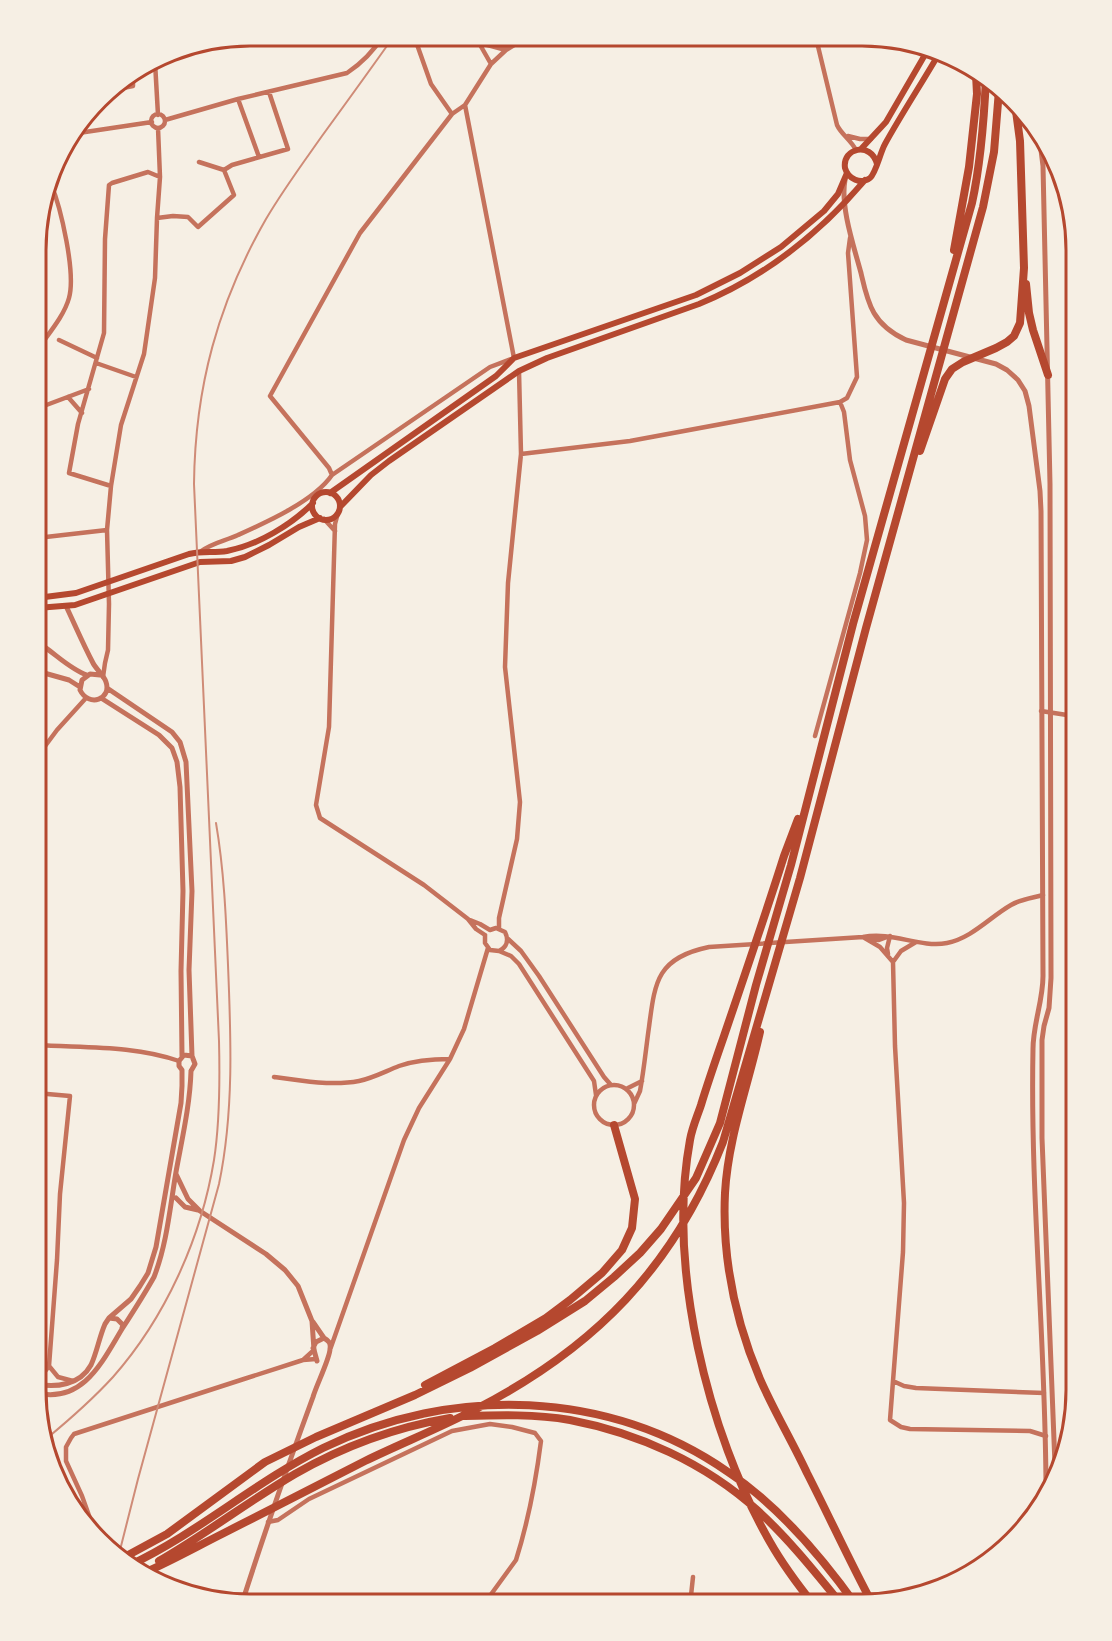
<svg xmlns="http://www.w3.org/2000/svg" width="1112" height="1641" font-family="Figtree,sans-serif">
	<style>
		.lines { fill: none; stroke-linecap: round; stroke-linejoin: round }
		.service { stroke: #c5725c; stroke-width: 2 }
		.minor { stroke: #c5725c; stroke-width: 4.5 }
		.tertiary { stroke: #c5725c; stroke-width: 5 }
		.secondary { stroke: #b5482f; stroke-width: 6 }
		.motorway { stroke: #b5482f; stroke-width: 8 }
		.rail { stroke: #cf8b77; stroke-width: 2 }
		.rim { fill: none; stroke: #b5482f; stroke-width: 3 }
	</style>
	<rect width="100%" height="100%" fill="#f6efe4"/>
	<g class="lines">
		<path class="service" d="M48,1450L70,1496"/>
		<path class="minor" d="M414,36L431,84L452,114
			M472,37L479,43L491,64
			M497,37L502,42L506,50
			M816,38L837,125C841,134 851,140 856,150
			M480,43L506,50
			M155,62L158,115
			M108,91L133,86V75
			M238,99L259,157
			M151 121a7 7 0 1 1 14 0a7 7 0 1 1-14 0Z
			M165,120L238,99L347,73C362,63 373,52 383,36
			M72,134L152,122
			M848,136L860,139H871
			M224,170L232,165L288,149L269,92
			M157,218L173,216L188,217L198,227L234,195L224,170L199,162
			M59,340L97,358
			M38,349C49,333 64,316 69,298C76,273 61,208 51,184
			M96,363L136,377
			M68,397L82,413
			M38,412L41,407L89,389
			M521,454L630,441L840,402
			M332,475L329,468L270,396L360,233L452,114L465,105L491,64L506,50L519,42L532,37
			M111,486L69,473L78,424L104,333L105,239L109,185L112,183L148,172L160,177
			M338,513L335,524L329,727L316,805L320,818L424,885L468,919L476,929L485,935
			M324,519L335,531
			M37,538L107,530
			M200,552C211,543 225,541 238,535C267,522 314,501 332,475L490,367L514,358L465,105
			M103,677L105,663L108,650L109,604L107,530L111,486L121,425L144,354L155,278L157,218L160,177L158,128
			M1041,711L1067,715L1076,718
			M815,736L860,573L867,540L865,516L850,460L844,412L840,402L847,398L857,377L848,253L850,238
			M37,757L57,730L86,698
			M470,920L480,924L490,930
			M499,929V918L517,839L520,802L505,667L508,583L521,454L519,371
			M485,935V943L490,950L499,951C507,947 509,940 505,932L496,928L490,930
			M863,937L880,947L893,962L895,1046L904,1203L903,1252L893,1381L904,1386L916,1388L1044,1393
			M507,938L521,951L539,976L604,1077L611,1085
			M869,939L879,940L887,937
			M499,951L511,956L519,964L594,1081L596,1095
			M888,954L887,948L890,936
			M893,962L901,951L916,942
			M37,1045C83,1048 134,1045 179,1061
			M274,1077C301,1081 333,1086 359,1081C373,1078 386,1071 399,1066C416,1060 433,1059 450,1059
			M594 1105a20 20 0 1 1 40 0a20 20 0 1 1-40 0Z
			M626,1089L642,1081
			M36,1093L70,1096L60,1194L57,1260L49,1366L58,1377L73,1381
			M634,1104L640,1091C644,1070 646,1048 649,1027C655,981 657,958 709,947L863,937C892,931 919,948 947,943C972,938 990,917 1011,905C1021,899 1032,898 1043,895
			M331,1347L404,1140L419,1108L450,1059L464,1029L488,948
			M303,1360L314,1350
			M36,1379L42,1375L49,1366
			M893,1381L890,1420L901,1427L910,1429L1030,1431L1046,1436
			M268,1522L278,1520L309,1499L452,1431L490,1424L512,1427L535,1433L541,1441C536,1480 528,1522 516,1560L484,1604
			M92,1524L82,1496L66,1461V1447L71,1438L74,1434L247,1378L303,1360L316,1359
			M690,1605L693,1577"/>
		<path class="tertiary" d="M1040,142L1043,166L1050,484L1051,978L1049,1008L1044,1026L1042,1040V1138L1055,1465
			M845,180C840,206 854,247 861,273C864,286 867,301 874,313C881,325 893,334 906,340L996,364L1007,370L1018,380L1025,391L1029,406L1040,491L1041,511L1043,976C1043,1001 1033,1024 1033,1049C1030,1196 1046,1344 1046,1492
			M66,606C75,625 83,644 93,663C96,669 105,677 106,682C112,699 89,708 80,690L82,680L90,674L100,675
			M37,642C54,652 69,669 87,675
			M37,671L69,680L80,687
			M107,688L172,732L180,742L186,762L192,891L189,970L192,1056L195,1064L191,1071
			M101,698L159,735L172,748L177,762L180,787L183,891L181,971L182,1056
			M176,1174L188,1199L200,1211L266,1254L285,1270L298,1286L312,1321L314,1350L317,1361
			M176,1198L185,1207L198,1210
			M109,1318L117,1319L123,1325L122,1328
			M313,1322L324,1338
			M36,1384C56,1388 80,1385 91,1365C97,1352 99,1338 105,1324L109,1318L131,1299L140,1286L148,1273L156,1247L181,1103L182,1086V1070L179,1066V1061L184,1055L192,1056
			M36,1393C83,1404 102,1362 122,1329C133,1312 144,1295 154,1277C167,1244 170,1207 176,1172C182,1139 190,1105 191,1071
			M242,1603C264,1534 288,1465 313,1397C316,1386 330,1358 330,1349C331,1343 329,1341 324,1338L316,1342L313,1348"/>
		<path class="secondary" d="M861,149L886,122L926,53
			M877,164C871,141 842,148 845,168C848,179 861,185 870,178C876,173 880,153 885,144C901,115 920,86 937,57
			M312 506a14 14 0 1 1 28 0a14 14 0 1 1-28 0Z
			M330,493L496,376L514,358L696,295L740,273L781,247L824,211L838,194L847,173
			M340,507L371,475L389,461L519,371L547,358L699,304C765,277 819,234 865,180
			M37,598L76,593L189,554C202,551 214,553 227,551C258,545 291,525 313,503
			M37,608L75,605L200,562L231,561L245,557L269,545L299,527L320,518"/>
		<path class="motorway" d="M954,250L969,167L977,94L976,74
			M1026,284L1029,313L1033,330L1048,375
			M920,451L945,379L952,369L963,362L996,348L1007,342L1014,336L1020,323L1024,268L1020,141L1016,111
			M798,819L784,856C765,916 744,977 724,1036C716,1059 708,1082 701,1105C697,1117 692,1128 690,1140C667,1266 707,1432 770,1542C783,1565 798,1585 814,1605
			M760,1032C748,1086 728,1138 725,1193C722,1256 735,1320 760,1379C774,1411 792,1441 807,1473C829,1516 849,1560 872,1603
			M425,1385L495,1348L546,1318L570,1300L602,1273L622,1250L632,1228L635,1199L614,1125
			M465,1416C500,1415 535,1414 570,1420C638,1433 705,1463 757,1510C788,1538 815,1572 842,1605
			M119,1560L167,1534L265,1462L316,1437L415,1395L470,1368L537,1331L585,1301L614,1277L640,1253L661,1229L696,1178L720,1123L756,985L791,865L853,624L972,203C981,162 984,120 986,78
			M159,1561C206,1534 249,1501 295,1474C342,1447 397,1427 450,1418
			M130,1565C198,1533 255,1482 323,1448C452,1385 609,1389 728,1472C779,1506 821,1556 856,1605
			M146,1572C173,1560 198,1546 224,1533C271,1509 318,1485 365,1461C402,1443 440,1428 476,1409C595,1348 674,1267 723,1142L800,878L866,628L983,207L994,152L999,90"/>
		<path class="rail" d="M1066,828L1068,1000L1071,1028L1076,1050
			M46,1439C69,1420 92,1400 113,1377C165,1318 201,1239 214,1160C220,1121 220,1081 219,1041L194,484C195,387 218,303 266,219C283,190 303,163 322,136C346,103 370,70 394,36
			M118,1558L138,1479L219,1184C234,1112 231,1037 228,965C226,917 224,870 216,823"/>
	</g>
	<path d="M0 0H1112V1641H0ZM250 46H862A204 204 0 0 1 1066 250V1390A204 204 0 0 1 862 1594H250A204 204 0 0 1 46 1390V250A204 204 0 0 1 250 46Z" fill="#f6efe4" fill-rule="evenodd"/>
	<path class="rim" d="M250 46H862A204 204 0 0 1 1066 250V1390A204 204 0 0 1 862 1594H250A204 204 0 0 1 46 1390V250A204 204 0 0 1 250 46Z"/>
</svg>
